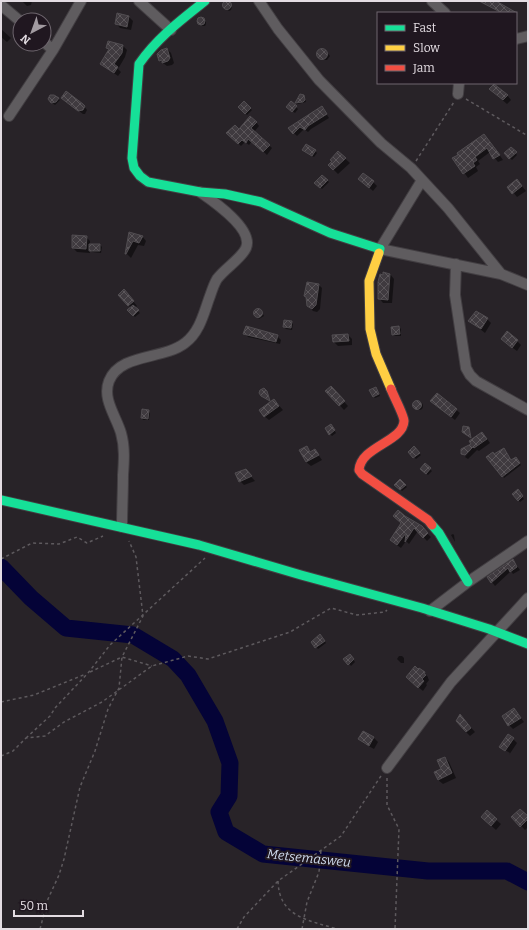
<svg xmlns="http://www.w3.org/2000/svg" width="529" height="930" font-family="Bitter,serif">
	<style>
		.shadow { fill: #0007 }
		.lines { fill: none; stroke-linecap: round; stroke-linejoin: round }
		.river { stroke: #040337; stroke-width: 17 }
		.building { fill: url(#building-cross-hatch); stroke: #514d51 }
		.street-casing { stroke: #423e42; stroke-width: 12 }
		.fast-casing { stroke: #423e42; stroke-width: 11 }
		.slow-casing { stroke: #423e42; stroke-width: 11 }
		.jam-casing { stroke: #423e42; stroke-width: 11 }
		.path { stroke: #5e5a5e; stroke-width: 1.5; stroke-dasharray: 3 3; stroke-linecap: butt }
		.street { stroke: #5f5c5f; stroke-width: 10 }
		.fast { stroke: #16e098; stroke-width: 9 }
		.slow { stroke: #ffcf43; stroke-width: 9 }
		.jam { stroke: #f24e42; stroke-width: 9 }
		.labels { text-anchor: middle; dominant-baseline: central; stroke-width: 4; stroke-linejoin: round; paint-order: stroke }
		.water-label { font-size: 13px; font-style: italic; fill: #d2def1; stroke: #201720 }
	</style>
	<defs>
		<pattern id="building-cross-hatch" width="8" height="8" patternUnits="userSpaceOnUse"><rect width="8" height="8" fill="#3f3a3f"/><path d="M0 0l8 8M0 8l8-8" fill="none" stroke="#5b565a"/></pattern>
	</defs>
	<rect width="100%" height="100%" fill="#282328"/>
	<path class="shadow" d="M22,1H32L31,5L27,6Z
		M225,2L229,3L231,5L232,7L231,10L229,11L225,8L223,5Z
		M129,17L133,21L131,30L120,28L116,23Z
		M201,18L206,21V24L205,26H203L199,23V19Z
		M1,29L11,38L7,42L1,37Z
		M123,46L127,50L125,57L118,69L121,72L118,76L101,64L110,51L107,48Z
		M167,49L171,53L174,63L172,65L167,66L159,60Z
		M321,49H324L330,56L327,60H323L318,56L319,51Z
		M494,93L507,95L511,100L507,104Z
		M304,96L306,102L298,104L296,103L298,97Z
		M58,99L60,100L55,105L50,101Z
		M66,101L83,105L87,110L85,114H83Z
		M244,103L252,110L247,115L240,107Z
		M292,103L298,109L295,113L288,107Z
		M322,107L329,118L311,129L308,132L304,129L297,136L289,128Z
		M256,122L259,126L254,132L272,148L267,155L252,141L249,145L245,142L241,146L228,133L239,131Z
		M488,139L503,160L498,162L490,152L478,161L480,164L476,167L478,171L468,178L454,158Z
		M511,148L517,155L512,160L505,153Z
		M303,150L315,151L317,153L314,157Z
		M338,152L350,163L338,174L333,169Z
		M322,176L329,182L322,189L316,183Z
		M373,182L377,186L373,191L364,183Z
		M521,185L526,191L517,197L509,187Z
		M130,233L142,236L146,241L144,246L138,245L131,258L127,254Z
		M86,237L90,241V245H100L102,247L101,253L92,252L90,250V253L77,252L73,248Z
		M384,274H390L394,279L392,303H383L379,298Z
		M319,285L322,288L320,309L317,312L313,311L309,307L308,298Z
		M119,295H128L137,306L135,308L140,313L135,317L128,310L131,308Z
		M257,310H259L263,314L264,316L259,319L255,312Z
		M487,319L491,323L485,333L470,321Z
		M291,322L293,324L292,330L286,329L284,327Z
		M399,327L401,329V336H395L393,335Z
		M245,333L277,336L281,340L280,344L248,337Z
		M348,335L352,339V345L338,346L334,342Z
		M517,341L521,345L517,351L506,343Z
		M376,388L380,396L375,398L373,396Z
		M327,391L335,392L348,406L344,410Z
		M437,394L460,413L455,420L435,405Z
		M274,400L283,410L269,420L264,416Z
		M415 406a4 4 0 1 1 8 0a4 4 0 1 1-8 0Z
		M148,411L150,413L149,420H143L142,418Z
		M332,427L336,433L332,436L330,434Z
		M485,436L490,443L479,451L477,450L468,459L465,457L471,450H468L463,455L461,453Z
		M306,448L311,452L315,450L322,460L311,466L306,462L300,451Z
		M414,448L421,455L416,459L409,452Z
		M506,451L512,461L517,460L521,465L504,478L494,455Z
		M425,465L432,471L428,475L422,469Z
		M245,470L255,481L244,485L240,481Z
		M400,480L407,487L402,491L396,485Z
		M517,491L524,499L520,502L513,494Z
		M405,517L418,525L431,537L427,541L418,531L409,544L406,541L401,548L394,543Z
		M453,534L454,535L455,542L451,535Z
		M513,561L520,570L513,574L511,571L495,586L488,577Z
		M322,638L326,643L318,649L312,642Z
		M350,655L355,662L351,666L345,659Z
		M399,656H402L404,658V663H401L397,659Z
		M424,673L428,677V678L429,680L426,684L427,685L423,691L411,681Z
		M514,709L524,722L513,729L509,725Z
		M464,720L475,732L470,736L466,732Z
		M363,732L374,738L378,742L374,749L363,743L359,739Z
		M513,739L517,743L509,755L510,753L500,747Z
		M445,758L449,762L456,778L443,784L438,780L443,770Z
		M487,812L501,824L496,830L486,821Z
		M513,817L528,818V827L525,830Z"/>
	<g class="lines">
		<path class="river" d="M1,567L31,598L66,628L133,635L173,659L188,675L215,721L230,763L229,796L219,812L226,832L263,854L428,871H507L528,882"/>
	</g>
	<path class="building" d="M222.5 5a4.5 4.5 0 1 1 9 0a4.5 4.5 0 1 1-9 0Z
		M479,1H496L517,13H502Z
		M117,13L129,16L127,27L115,24Z
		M197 21a4 4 0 1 1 8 0a4 4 0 1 1-8 0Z
		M108,41L123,45L122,53L114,64L118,67L114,73L100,64L109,49L106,48Z
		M167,48L170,58L168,61L162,63V60L159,61L157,54L161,50Z
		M316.5 54a5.5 5.5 0 1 1 11 0a5.5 5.5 0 1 1-11 0Z
		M494,84L508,95L503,100L489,89Z
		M66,91L83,104L85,106L83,110L78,111L61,98Z
		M300,94L304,95L305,100L303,102L295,103Z
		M50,95H54L59,98L56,102L51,103L48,99Z
		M244,101L251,108L245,114L238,107Z
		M291,101L297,106L292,112L286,107Z
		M322,106L327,114L308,126L305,130L300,127L293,134L288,128Z
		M250,116L257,122L251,128L270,145L263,152L248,139L246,143L242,140L238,144L226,133L235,125L239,129Z
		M484,134L500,155L493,159L487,148L475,157L477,160L473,163L475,166L463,174L452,158L458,155L457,153Z
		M306,144L316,150L312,156L302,150Z
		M511,147L517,152L509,159L504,153Z
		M338,151L346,158L333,170L328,165L332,161L330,160Z
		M363,173L374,181L369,188L358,179Z
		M322,175L328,180L320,188L314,183Z
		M517,179L522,186L512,194L507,187Z
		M129,232L143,236L139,243L133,241L126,254H125Z
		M72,235L87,236L86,249L72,248Z
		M89,244H100V251H89Z
		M383,272L390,274L388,300L378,299V282L380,274L383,275Z
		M307,282L319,284L316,305L312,309L307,306L306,297L304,296Z
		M124,289L134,301L128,306L118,295Z
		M133,305L139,310L133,316L127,310Z
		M253.5 313a4.5 4.5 0 1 1 9 0a4.5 4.5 0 1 1-9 0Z
		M476,311L488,318L481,329L468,321Z
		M284,320L292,321L291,328L283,327Z
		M246,326L278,335L276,342L243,334Z
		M399,326L400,334L392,335L391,327Z
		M507,331L518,340L512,348L501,339Z
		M348,334L349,341L333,342L332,335Z
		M331,386L345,401L339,406L325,391Z
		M376,387L379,394L373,397L369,390Z
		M264,388L267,391L270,401L261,396L259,393L260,390Z
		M437,393L457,409L451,417L430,401Z
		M274,399L279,406L264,417L259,410Z
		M412.5 405a4.5 4.5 0 1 1 9 0a4.5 4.5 0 1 1-9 0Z
		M142,409L149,410L148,419L141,418Z
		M331,424L335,430L329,435L325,428Z
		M463,426L469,427L471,438L462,432Z
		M482,432L487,439L474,448L473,447L465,455L461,454V449L471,444L469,441Z
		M307,446L310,452L315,449L319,455L306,462L299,450Z
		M414,446L420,453L413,458L408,452Z
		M504,448L511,460L516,457L520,463L502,477L486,457L493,452L494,454Z
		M425,463L431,468L426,474L420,469Z
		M246,469L252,476L239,482L235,473Z
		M400,479L406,485L400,490L394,485Z
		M518,489L523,496L518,501L512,494Z
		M398,510L405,516L422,526L428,533L423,538L414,528L405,542L406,533L397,545L390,540L401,523L393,516Z
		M513,559L517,567L510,572L508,568L491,583L487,577Z
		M320,634L325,641L315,648L311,642Z
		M350,654L354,659L348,665L343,659Z
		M415,666L418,669L419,668L425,672L424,674L426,675L422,679L424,681L418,688L406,677Z
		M514,708L521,718L508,726L502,716Z
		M460,714L471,728L466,732L456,721Z
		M363,731L374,737L369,746L358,739Z
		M508,734L514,738L505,751L499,747Z
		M445,757L452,773L438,780L434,772L441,769L437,760Z
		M520,809L528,816V819L520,827L511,817Z
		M487,810L497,819L491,826L481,817Z"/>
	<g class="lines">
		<g class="street-casing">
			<path id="street" d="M139,1L171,30
				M259,1L278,29L319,80L381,143L411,168L448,208L501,274L528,285
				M432,1L445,13
				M1,5L20,21
				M516,39L528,36
				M44,42L53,50
				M458,94L459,83
				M9,116L53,50L81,1
				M422,180L380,249L501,274
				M456,264L455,295L466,368L470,375L476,381L528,410
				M122,527C122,510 123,492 123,475C124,461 125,447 121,433C116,416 102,399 109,381C120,353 163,360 185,343C200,332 204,312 210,296C212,290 214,284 217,279C225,268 241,259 246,248C254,229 213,201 200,192
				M430,611L468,582L528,541
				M387,768L451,682L528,598"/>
		</g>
		<g class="fast-casing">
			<path id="fast" d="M205,1C181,20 157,38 139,64L132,158L134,168L140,176L148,182L200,192L225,194L261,202L330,233L380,249L379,253
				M1,500L199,545L301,575L422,608L489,629L528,644
				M432,525L439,533L468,582"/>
		</g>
		<g class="slow-casing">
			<path id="slow" d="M379,253L369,281L370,329L376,354L391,389"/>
		</g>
		<g class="jam-casing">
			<path id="jam" d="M391,389C393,395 404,415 404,421C403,442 361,446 359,470L362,474L428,520L432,525"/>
		</g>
		<path class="path" d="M466,99L528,136
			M416,161L454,102
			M1,559L32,543L59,544L77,537L87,543L103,536
			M90,672L122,657L152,666
			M1,702L34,695L86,674
			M26,738L50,716L55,708L88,673L110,645L205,558
			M1,756L13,751L26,738L45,736L64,722L102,702L152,666L188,656L208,659L290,632L331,608L357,615L385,612L387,610
			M387,778V805L399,829L395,929
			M278,881C279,917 308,920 337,929
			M40,929L48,899L59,875L64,859L80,787L95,751L108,709L119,688L122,657L143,616L136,557L129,541
			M237,929L244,917L278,881L341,836L381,776
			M302,929L307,902L319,872L321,850"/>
		<use href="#street" class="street"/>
		<use href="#fast" class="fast"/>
		<use href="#slow" class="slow"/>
		<use href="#jam" class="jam"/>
	</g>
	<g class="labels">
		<g class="water-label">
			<text transform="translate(309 858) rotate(6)">Metsemasweu</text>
		</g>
	</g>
	<rect width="529" height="930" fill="none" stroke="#e3dce2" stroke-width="4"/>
	<rect x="377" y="12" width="140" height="72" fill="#201720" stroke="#6e666e"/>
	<rect x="385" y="25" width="20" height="6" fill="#16e098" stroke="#6e666e"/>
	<text x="413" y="32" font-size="12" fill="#e3dce2">Fast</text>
	<rect x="385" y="45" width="20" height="6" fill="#ffcf43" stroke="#6e666e"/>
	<text x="413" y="52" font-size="12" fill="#e3dce2">Slow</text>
	<rect x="385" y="65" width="20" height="6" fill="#f24e42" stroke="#6e666e"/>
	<text x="413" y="72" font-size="12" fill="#e3dce2">Jam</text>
	<g transform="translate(32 32) rotate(221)"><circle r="19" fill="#201720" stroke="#6e666e"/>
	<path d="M0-3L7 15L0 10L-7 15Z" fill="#a29ba1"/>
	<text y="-6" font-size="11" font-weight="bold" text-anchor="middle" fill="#e3dce2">N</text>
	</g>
	<path d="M14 910v6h69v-6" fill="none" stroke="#e3dce2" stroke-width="2"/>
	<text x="20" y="910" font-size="12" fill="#e3dce2" stroke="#201720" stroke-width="3" paint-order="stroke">50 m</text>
</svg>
